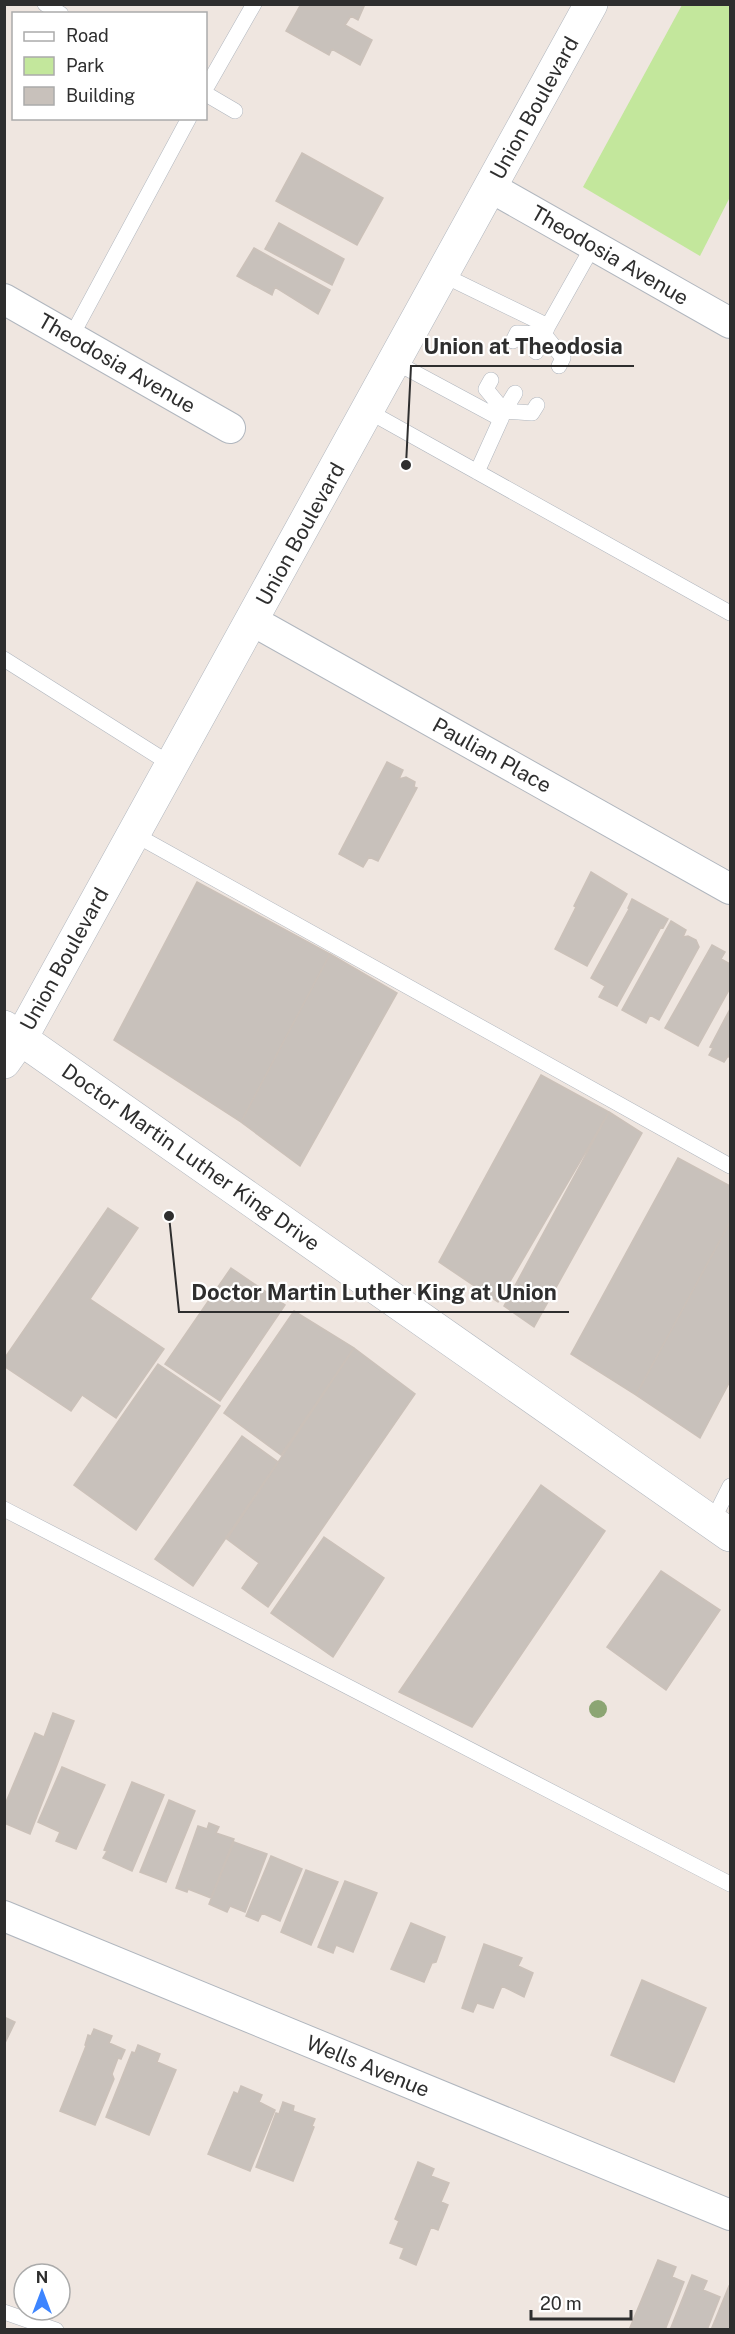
<svg xmlns="http://www.w3.org/2000/svg" width="735" height="2334" font-family="'Public Sans',sans-serif">
	<style>
		.green { fill: #c3e79c }
		.building { fill: #c8c1bb; stroke: #cbc1b9; stroke-width: 1.5 }
		.lines { fill: none; stroke-linecap: round; stroke-linejoin: round }
		.lane-casing { stroke: #b0b6be; stroke-width: 16 }
		.street-casing { stroke: #b0b6be; stroke-width: 32 }
		.secondary-casing { stroke: #b0b6be; stroke-width: 34 }
		.lane { stroke: #fff; stroke-width: 15 }
		.street { stroke: #fff; stroke-width: 30 }
		.secondary { stroke: #fff; stroke-width: 33 }
		.tree { fill: #8ca573 }
		.labels { text-anchor: middle; dominant-baseline: central; stroke-width: 4.5; stroke-linejoin: round; paint-order: stroke }
		.street-label { font-size: 21px; fill: #2e2e2e; stroke: #fff }
		.leader { fill: none; stroke: #2e2e2e; stroke-width: 2 }
		.callout-dot { fill: #2e2e2e; stroke: #fff; stroke-width: 2 }
		.callout-label { font-size: 22px; text-anchor: middle; font-weight: bold; fill: #2e2e2e; stroke: #fff; stroke-width: 4.5; stroke-linejoin: round; paint-order: stroke }
	</style>
	<rect width="100%" height="100%" fill="#efe6e0"/>
	<path class="green" d="M682 5H730V197L700 256 583 187Z"/>
	<path class="building" d="M301 4H365L358 20 351 16 345 25 372 40 360 65 332 49 329 55 286 31Z
		M302 153 383 198 357 245 276 201Z
		M279 223 344 259 332 285 265 249Z
		M254 248 330 290 318 314 275 287 272 295 237 276Z
		M387 762 403 770 399 779 406 777 415 782 414 787 417 788 378 861 369 857 363 867 339 854Z
		M591 872 627 894 587 966 555 949 576 907 574 906Z
		M197 882 330 954 241 1122 114 1040Z
		M632 899 668 919 663 928 661 927 617 1006 599 997 605 986 591 978 629 909 628 908Z
		M671 921 686 930 683 937 688 936 696 940 699 947 659 1020 650 1015 646 1023 622 1010Z
		M712 945 725 952 721 959 730 964V988L698 1046 665 1028Z
		M330 954 397 993 300 1166 241 1122Z
		M730 1009V1058L728 1056 724 1062 709 1055 713 1048 710 1047Z
		M541 1075 609 1112 498 1302 439 1262Z
		M609 1112 642 1133 534 1327 504 1306Z
		M678 1158 730 1186V1222L636 1395 571 1354Z
		M108 1208 138 1228 90 1299 164 1349 116 1418 82 1395 71 1411 4 1366V1359Z
		M730 1222V1381L700 1438 636 1395Z
		M231 1268 285 1305 220 1401 165 1364Z
		M294 1311 354 1348 281 1455 224 1413Z
		M354 1348 415 1394 268 1607 242 1588 259 1563 227 1539Z
		M158 1364 220 1406 136 1530 74 1485Z
		M242 1436 278 1462 193 1586 155 1559Z
		M541 1485 605 1531 472 1727 399 1692Z
		M324 1537 384 1578 333 1657 271 1613Z
		M661 1571 720 1610 666 1690 607 1647Z
		M53 1713 74 1721 30 1834 4 1823V1807L35 1733 44 1737Z
		M62 1767 105 1785 76 1849 56 1841 60 1832 38 1822Z
		M132 1782 164 1795 132 1871 103 1858 107 1851 104 1850Z
		M169 1800 195 1811 166 1882 140 1872Z
		M209 1823 219 1827 216 1833 234 1839 211 1898 188 1889 187 1892 176 1888 198 1826 207 1829Z
		M234 1842 267 1854 245 1912 230 1906 227 1912 209 1904Z
		M271 1856 302 1869 280 1921 262 1913 258 1921 246 1916Z
		M306 1870 338 1882 311 1945 281 1932Z
		M345 1881 377 1893 353 1952 336 1945 333 1953 318 1947Z
		M411 1923 445 1937 436 1962 432 1963 424 1982 391 1969Z
		M484 1944 522 1958 518 1966 533 1973 524 1997 502 1986 493 2008 477 2003 473 2012 462 2008Z
		M642 1980 706 2008 674 2082 611 2055Z
		M4 2017 15 2022 4 2045Z
		M94 2029 112 2036 109 2043 125 2050 121 2059 118 2058 112 2074 114 2079 95 2125 60 2111 86 2046 85 2045 88 2035 91 2036Z
		M138 2045 160 2054 157 2062 176 2070 149 2135 106 2117 132 2052 135 2053Z
		M241 2086 262 2095 259 2102 275 2110 250 2171 208 2154 234 2092 238 2094Z
		M283 2102 294 2106 293 2111 315 2119 312 2126 314 2127 293 2181 256 2167 276 2113 279 2114Z
		M418 2162 434 2169 431 2176 449 2183 441 2202 448 2205 438 2230 431 2227 416 2265 400 2258 404 2248 390 2243 399 2221 395 2219Z
		M658 2260 676 2267 672 2277 684 2282 665 2330H629Z
		M692 2275 707 2281 703 2290 720 2297 707 2330H670Z
		M729 2286 730 2287V2330H711Z"/>
	<g class="lines">
		<defs>
			<path id="lane" d="M45 4 61 14
				M206 88 254 4
				M206 94 235 111
				M443 275 548 326 536 352
				M548 326 593 246
				M71 337 189 118
				M513 341 517 333 544 334 563 358 559 366
				M395 362 501 419 504 411 486 389 491 380
				M515 393 504 411 532 413 537 405
				M368 411 730 613
				M477 472 501 419
				M4 659 172 765
				M134 834 730 1166
				M4 1509 730 1884
				M712 1522 730 1486
				M4 2312 56 2330"/>
			<path id="street" d="M490 187 730 323
				M4 299 230 428
				M253 621 730 889
				M4 1916 730 2215"/>
			<path id="secondary" d="M4 1027 730 1535
				M4 1062 21 1038 591 4"/>
		</defs>
		<use href="#lane" class="lane-casing"/>
		<use href="#street" class="street-casing"/>
		<use href="#secondary" class="secondary-casing"/>
		<use href="#lane" class="lane"/>
		<use href="#street" class="street"/>
		<use href="#secondary" class="secondary"/>
	</g>
	<circle class="tree" cx="598" cy="1709" r="9"/>
	<g class="labels">
		<g class="street-label">
			<text transform="translate(534 108) rotate(-61)">Union Boulevard</text>
			<text transform="translate(610 255) rotate(30)">Theodosia Avenue</text>
			<text transform="translate(117 363) rotate(30)">Theodosia Avenue</text>
			<text transform="translate(300 534) rotate(-61)">Union Boulevard</text>
			<text transform="translate(492 755) rotate(29)">Paulian Place</text>
			<text transform="translate(64 959) rotate(-61)">Union Boulevard</text>
			<text transform="translate(191 1157) rotate(35)">Doctor Martin Luther King Drive</text>
			<text transform="translate(368 2066) rotate(22)">Wells Avenue</text>
		</g>
	</g>
	<path class="leader" d="M406 465L411 366H634M169 1216L179 1312H569"/>
	<g class="callout-dot">
		<circle cx="406" cy="465" r="6"/>
		<circle cx="169" cy="1216" r="6"/>
	</g>
	<g class="callout-label">
		<text x="523" y="354">Union at Theodosia</text>
		<text x="374" y="1300">Doctor Martin Luther King at Union</text>
	</g>
	<rect width="735" height="2334" fill="none" stroke="#2e2e2e" stroke-width="12"/>
	<rect x="12" y="12" width="195" height="108" fill="#ffffff" stroke="#ababab" stroke-width="1.5"/>
	<rect x="24" y="32" width="30" height="9" fill="#ffffff" stroke="#ababab" stroke-width="1.5"/>
	<text x="66" y="42" font-size="18" fill="#2e2e2e">Road</text>
	<rect x="24" y="57" width="30" height="18" fill="#c3e79c" stroke="#ababab" stroke-width="1.5"/>
	<text x="66" y="72" font-size="18" fill="#2e2e2e">Park</text>
	<rect x="24" y="87" width="30" height="18" fill="#c8c1bb" stroke="#ababab" stroke-width="1.5"/>
	<text x="66" y="102" font-size="18" fill="#2e2e2e">Building</text>
	<g transform="translate(42 2292)"><circle r="28" fill="#ffffff" stroke="#ababab" stroke-width="1.5"/>
	<path d="M0-4.5L10 22L0 15L-10 22Z" fill="#3d85ff"/>
	<text y="-9" font-size="16" font-weight="bold" text-anchor="middle" fill="#2e2e2e">N</text>
	</g>
	<path d="M531 2310v9h100v-9" fill="none" stroke="#2e2e2e" stroke-width="3"/>
	<text x="540" y="2310" font-size="18" fill="#2e2e2e" stroke="#ffffff" stroke-width="4.5" paint-order="stroke">20 m</text>
</svg>
